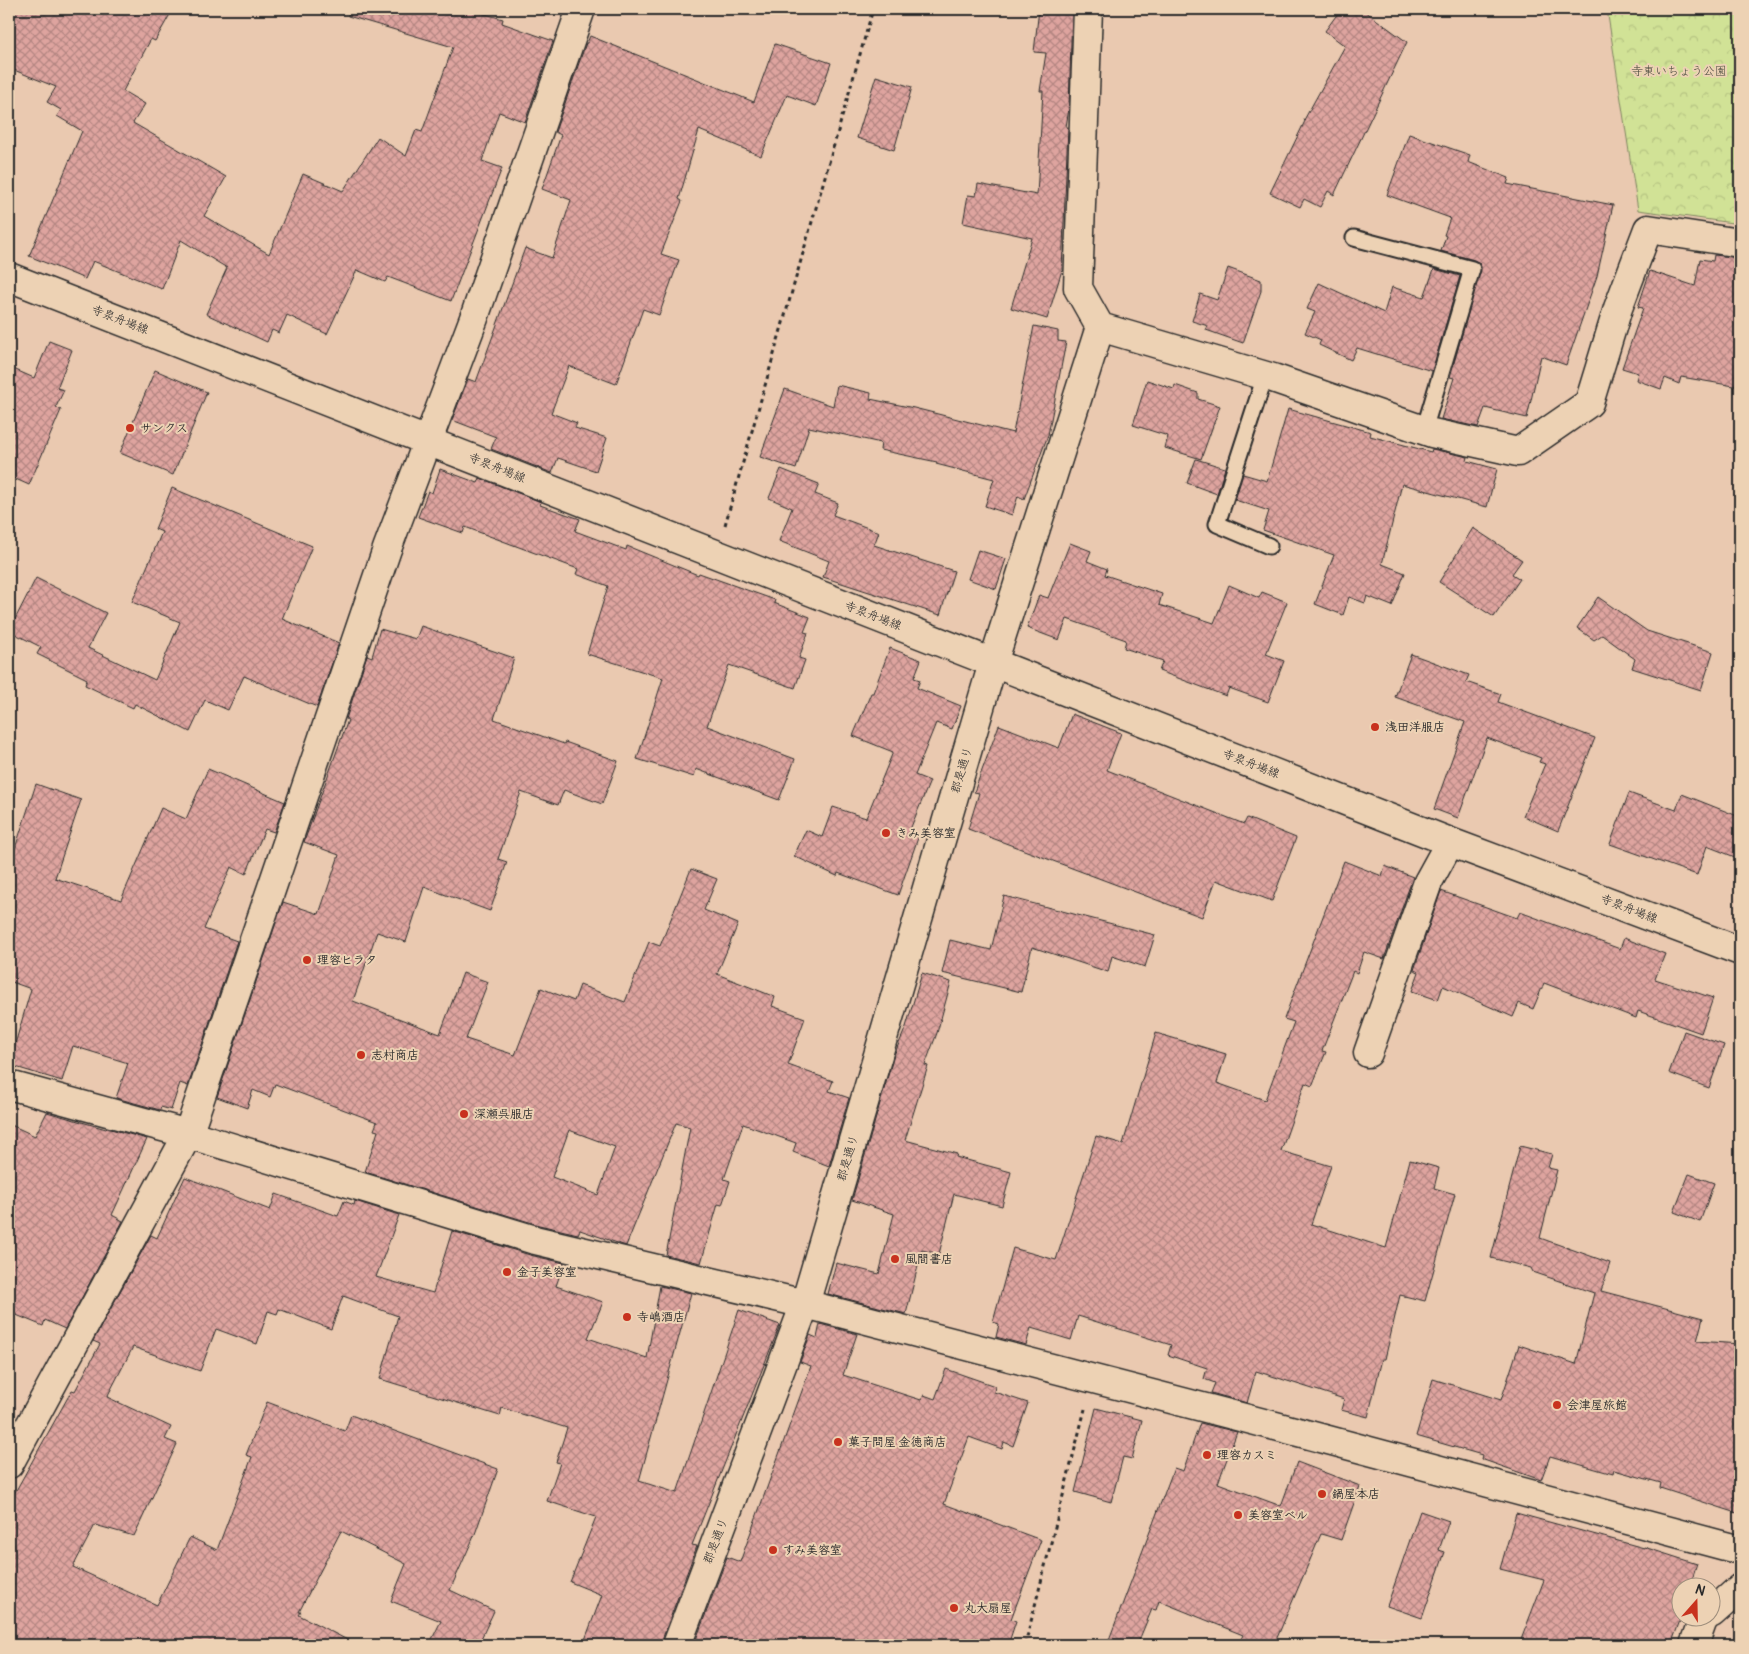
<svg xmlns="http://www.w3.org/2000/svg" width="1749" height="1654" font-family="Pangolin,'Klee One',sans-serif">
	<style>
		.park { fill: url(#park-crowns); stroke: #7e8660 }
		.building { fill: url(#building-cross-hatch); stroke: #2b2b2b; fill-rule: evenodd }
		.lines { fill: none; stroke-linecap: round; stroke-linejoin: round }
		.service-casing { stroke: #2b2b2b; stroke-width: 19 }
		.minor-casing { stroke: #2b2b2b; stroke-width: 31 }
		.tertiary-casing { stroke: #2b2b2b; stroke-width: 31 }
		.secondary-casing { stroke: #2b2b2b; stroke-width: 31 }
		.primary-casing { stroke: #2b2b2b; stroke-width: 31 }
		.path { stroke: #2b2b2b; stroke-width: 3; stroke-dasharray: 4 4; stroke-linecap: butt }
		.service { stroke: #edd2b4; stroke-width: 15 }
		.minor { stroke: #edd2b4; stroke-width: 28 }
		.tertiary { stroke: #edd2b4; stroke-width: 28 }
		.secondary { stroke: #edd2b4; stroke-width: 28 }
		.primary { stroke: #edd2b4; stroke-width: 28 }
		.poi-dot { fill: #c8321e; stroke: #edd2b4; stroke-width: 2 }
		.labels { text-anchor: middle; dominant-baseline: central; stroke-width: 4; stroke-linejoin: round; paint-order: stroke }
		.park-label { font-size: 12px; fill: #44463b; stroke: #edd2b4 }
		.street-label { font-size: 12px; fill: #2b2b2b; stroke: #edd2b4 }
		.poi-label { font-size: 12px; font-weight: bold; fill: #2b2b2b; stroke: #edd2b4; text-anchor: start }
	</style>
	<defs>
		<pattern id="park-crowns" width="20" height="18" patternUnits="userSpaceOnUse" patternTransform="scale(1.25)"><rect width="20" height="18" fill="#d1e296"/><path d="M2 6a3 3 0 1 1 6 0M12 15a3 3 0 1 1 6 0" fill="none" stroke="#b4c281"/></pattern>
		<pattern id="building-cross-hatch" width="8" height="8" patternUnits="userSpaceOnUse" patternTransform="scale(1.25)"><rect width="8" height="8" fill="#dea49f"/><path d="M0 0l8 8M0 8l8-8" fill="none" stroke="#b48682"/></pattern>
	</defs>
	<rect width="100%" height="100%" fill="#eac9b0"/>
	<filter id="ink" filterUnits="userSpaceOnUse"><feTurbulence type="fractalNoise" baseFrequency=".02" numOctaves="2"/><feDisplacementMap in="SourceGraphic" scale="10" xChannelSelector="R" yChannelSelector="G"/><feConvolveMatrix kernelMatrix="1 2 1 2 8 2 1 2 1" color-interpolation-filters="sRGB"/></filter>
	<g filter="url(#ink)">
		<path class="park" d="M1607 9H1740V224L1638 210Z"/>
		<path class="building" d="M9 9H173L155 41 151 39 123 91 145 104 133 123 226 177 204 216 269 254 303 174 343 191 378 137 406 156 416 130 422 132 453 47 348 16 349 9H467L503 19 502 23 553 41 525 122 499 112 482 161 502 168 451 301 388 277 385 282 357 270 327 334 287 315 279 333 272 330 267 342 206 314 227 268 181 240 162 289 93 261 85 279 29 256 82 131 57 116 61 110 47 102 56 87 9 68Z
			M1039 9H1072L1069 108 1066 127H1068L1062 270 1047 319 1011 308 1032 238 963 223 968 195 976 196 978 184 1037 195 1043 91H1040L1046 53 1034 52Z
			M1341 9H1362L1407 42 1334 195 1328 191 1320 207 1304 199 1300 207 1270 193 1305 121 1304 120 1345 46 1325 31Z
			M590 36 754 102 775 44 831 63 816 106 787 95 761 156 699 130 679 199 682 201 661 254 679 260 659 315 643 309 616 384 569 366 551 413 577 423 575 428 607 438 596 471 558 458 552 473 491 449 496 437 452 420 468 379 476 382 525 248 552 258 571 200 542 189 561 135 555 132 586 43H587Z
			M876 76 912 87 894 150 857 138Z
			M1409 134 1470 155 1468 162 1509 178 1507 184 1613 205 1597 276 1566 365 1541 356 1527 418 1485 408 1478 427 1441 419 1454 378 1450 377 1481 267 1479 263 1474 260 1441 251 1446 236 1444 235 1450 218 1387 195Z
			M1714 255 1740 258V387L1681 377 1679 384 1665 378 1661 389 1636 380 1638 373 1622 368 1643 308 1638 307 1650 271 1695 286 1700 259 1713 261Z
			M1228 268 1261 280V291L1243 343 1206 330 1208 326 1192 321 1200 294 1217 300Z
			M1434 269 1460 276 1432 371 1357 348 1351 360 1319 345 1321 340 1305 333 1315 312 1307 309 1319 283 1384 313 1392 287 1424 297Z
			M1034 326 1058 331V341L1066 342 1048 435 1024 499 1018 496 1012 515 985 506 994 479 936 464 937 462 880 450 881 443 809 427 796 469 760 457 785 389 833 406 837 385 871 393 870 399 914 408 1013 433Z
			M49 341 72 350 57 388 64 390 56 407 61 410 29 485 9 476V367L34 378Z
			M155 370 207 392 173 475 120 453Z
			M1147 380 1174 389 1175 385 1198 393V399L1220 406 1201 459 1165 448 1168 436 1133 425Z
			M1288 409 1371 432 1370 436 1431 452 1432 449 1468 457 1467 461 1497 469 1487 507 1402 484 1382 564 1405 573 1392 606 1367 596 1365 603 1349 597 1343 615 1315 604 1334 555 1263 530 1269 511 1235 500 1243 474 1267 481Z
			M1196 459 1225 468 1217 494 1187 483Z
			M440 469 478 483 480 478 541 502 540 505 580 519 575 531 626 550 627 546 698 575 699 573 775 600 774 603 810 617 804 632 808 633 799 658 805 660 795 688 729 665 707 726 795 759 779 800 696 769 694 777 637 759 663 678 587 654 608 586 576 574 578 569 465 527 463 533 418 517 428 491 432 493Z
			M781 469 819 484 815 494 838 503 833 515 879 532 874 545 954 571 940 615 823 577 829 561 779 541 792 508 769 498Z
			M172 488 312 546 282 619 339 643 317 707 244 676 228 710 205 700 190 732 135 704 133 708 85 685 87 679 37 654 41 647 9 631 36 578 106 613 88 648 155 680 180 622 132 602 162 532 155 529Z
			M1473 528 1522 560 1512 574 1520 579 1494 617 1439 582Z
			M1070 543 1091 551 1087 561 1107 569 1105 575 1162 594 1159 605 1214 623 1229 585 1259 598 1262 592 1287 602 1266 654 1284 661 1268 702 1229 688 1226 696 1159 671 1163 661 1124 648 1126 640 1067 619 1059 640 1027 628 1039 595 1048 598Z
			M978 550 1006 559 996 589 968 579Z
			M1598 597 1647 631 1713 652 1701 690 1632 668 1635 659 1602 635 1594 640 1577 628Z
			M421 626 514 658 494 719 564 744 565 742 618 761 602 804 564 790 558 805 521 792 498 859 507 862 490 911 424 887 406 942 377 932 353 1001 440 1034 463 973 488 982 466 1039 515 1055 541 988 574 1001 580 985 625 1002 649 942 660 946 691 869 717 879 704 910 738 924 717 974 775 997 772 1006 805 1018 788 1065 833 1081 829 1091 849 1098 829 1166 793 1152 796 1143 743 1124 724 1179 730 1181 722 1205 718 1204 701 1263 666 1255 690 1127 676 1123 626 1246 580 1230 578 1234 539 1225 365 1172 378 1131 374 1130 377 1122 275 1084 270 1097 253 1090 247 1108 217 1097 283 902 319 914 339 855 304 842 348 720 346 719 367 655 372 657 380 629 416 639ZM569 1130 615 1147 598 1195 552 1177Z
			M890 648 921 660 914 678 920 680 917 688 961 706 952 729 936 723 915 775 930 781 909 832 919 835 898 895 838 873 837 876 794 856 806 830 822 837 833 807 866 818 893 752 853 736 871 693H873Z
			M1411 654 1469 675 1466 682 1501 694 1498 702 1595 738 1558 831 1523 816 1545 764 1539 762 1541 758 1487 738 1458 818 1434 809 1465 722 1395 697Z
			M1072 714 1121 733 1107 770 1244 824 1247 818 1296 838 1272 901 1216 880 1202 917 968 829 979 793 974 792 999 725 1059 748Z
			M208 769 285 802 274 832 265 829 246 874 231 867 204 929 237 941 188 1086 180 1083 171 1110 161 1107 160 1110 116 1098 128 1063 73 1046 62 1081 9 1065 31 989 9 981V867L36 784 81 800 55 878 121 900 161 808 186 819Z
			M1629 793 1676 810 1682 794 1740 817V859L1707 846 1697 875 1610 844Z
			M1344 861 1382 876 1385 866 1413 877 1384 959 1364 952 1357 973 1353 971 1322 1051 1326 1052 1312 1086 1305 1083 1281 1151 1331 1166 1311 1224 1386 1248 1410 1160 1439 1168 1434 1188 1455 1194 1425 1301 1400 1295 1385 1359H1382L1368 1417 1341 1410 1344 1399 1256 1371 1247 1403 1211 1393 1215 1383 1204 1379 1207 1368 1168 1355 1171 1345 1078 1316 1071 1340 1031 1328 1026 1345 996 1337 999 1324 993 1322 1013 1248 1056 1260 1096 1136 1123 1144 1156 1033 1226 1054 1217 1083 1265 1100 1294 1022 1284 1019Z
			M1441 891 1517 918 1520 912 1620 949 1624 938 1665 954 1655 979 1713 998 1701 1033 1638 1011 1636 1018 1544 983 1533 1009 1519 1003 1513 1017 1443 986 1438 1000 1412 991 1419 972 1414 970Z
			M1004 896 1155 935 1145 967 1112 956 1108 972 1032 947 1021 992 942 973 950 940 991 950Z
			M922 973 951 982 937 1033 925 1065 928 1066 905 1140 957 1154 956 1157 1011 1172 1002 1206 954 1194 939 1254 922 1250 906 1314 828 1294 836 1263 879 1274 894 1214 852 1200 894 1055 906 1027Z
			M1684 1031 1724 1045 1709 1088 1669 1073Z
			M47 1112 106 1129 107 1128 147 1139 112 1215 123 1221 65 1329 45 1320 43 1326 9 1312V1124L35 1136Z
			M1520 1146 1552 1154 1548 1168 1557 1170 1540 1238 1610 1263 1601 1291 1703 1318 1697 1341 1740 1344V1514L1660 1488 1661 1483 1614 1470 1613 1474 1550 1456 1541 1480 1481 1459 1482 1455 1416 1436 1433 1379 1501 1400 1519 1345 1576 1364 1594 1293 1533 1272 1531 1268 1491 1258Z
			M1689 1174 1714 1183 1700 1222 1674 1212Z
			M185 1177 270 1210 276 1194 338 1216 344 1201 354 1205 355 1201 399 1215 376 1277 433 1293 452 1231 530 1255 564 1263 556 1286 603 1302 588 1338 647 1358 660 1286 691 1293 639 1481 677 1493 739 1310 780 1325 692 1545 697 1546 662 1640V1645H583L602 1595 570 1582 596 1517 547 1501 560 1463 556 1462 567 1428 502 1408 500 1416 380 1379 398 1316 343 1296 331 1329 279 1309 277 1314 268 1311 257 1344 216 1329 200 1371 133 1347 107 1397 171 1427 165 1439 177 1444 134 1536 95 1525 73 1567 157 1605 190 1537 217 1550 252 1457 246 1455 267 1402 345 1431 351 1415 498 1469 475 1534 450 1590 494 1611 478 1645H429L441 1621 391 1601 406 1564 341 1531 299 1612H301L299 1615 357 1645H9V1503L72 1390 75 1391 100 1344 93 1341 151 1235 157 1238Z
			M820 1324 857 1334 843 1375 921 1400 924 1395 935 1399 946 1369 995 1386 994 1392 1028 1403 1013 1446 1004 1442 1002 1449 969 1437 944 1504 1041 1540 1011 1619 1016 1621 1008 1645H694L727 1557 740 1562 811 1366 800 1362 810 1335 817 1338Z
			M1096 1408 1142 1420 1132 1459 1123 1457 1111 1502 1075 1492Z
			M1200 1423 1237 1432 1218 1483 1281 1506 1297 1462 1360 1486 1341 1540 1321 1534 1274 1645H1238L1243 1635 1159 1601 1156 1610 1152 1609 1137 1645H1107L1174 1468 1183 1471Z
			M1420 1511 1449 1521 1439 1550 1445 1552 1422 1618 1387 1606Z
			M1516 1513 1644 1548V1547L1697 1564 1690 1586H1682V1615L1671 1645H1519L1544 1580 1500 1569Z"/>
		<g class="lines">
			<defs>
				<path id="service" d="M1354 238 1472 269 1424 430
					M1265 376 1217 524 1269 546"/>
				<path id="minor" d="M1088 9 1078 288 1100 327 1273 378 1432 433 1518 452 1589 403 1618 308 1648 229 1740 243
					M993 663 1100 327
					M1368 1053 1428 882 1450 842
					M9 1085 188 1134 535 1240 805 1304 1287 1429 1740 1550
					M9 1464 188 1134 387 549 474 318 581 9"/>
				<path id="tertiary" d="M677 1645 805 1304 993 663"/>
				<path id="secondary" d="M9 277 1450 842 1740 951"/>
				<path id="primary" d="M1712 1613 1740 1588
					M1694 1645 1703 1620 1707 1616"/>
			</defs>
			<use href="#service" class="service-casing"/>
			<use href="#minor" class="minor-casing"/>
			<use href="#tertiary" class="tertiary-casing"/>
			<use href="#secondary" class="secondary-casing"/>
			<use href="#primary" class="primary-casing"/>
			<path class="path" d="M725 525 873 9
				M1025 1645 1085 1409"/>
			<use href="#service" class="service"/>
			<use href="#minor" class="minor"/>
			<use href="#tertiary" class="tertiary"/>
			<use href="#secondary" class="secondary"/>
			<use href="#primary" class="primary"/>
		</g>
	</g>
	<g class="poi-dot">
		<circle cx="130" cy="428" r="5"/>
		<circle cx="1375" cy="727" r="5"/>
		<circle cx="886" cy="833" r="5"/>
		<circle cx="307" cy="960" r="5"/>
		<circle cx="361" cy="1055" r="5"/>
		<circle cx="464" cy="1114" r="5"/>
		<circle cx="895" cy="1259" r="5"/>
		<circle cx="507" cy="1272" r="5"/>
		<circle cx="627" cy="1317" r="5"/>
		<circle cx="1557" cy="1405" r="5"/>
		<circle cx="838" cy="1442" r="5"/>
		<circle cx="1207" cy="1455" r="5"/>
		<circle cx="1322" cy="1494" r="5"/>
		<circle cx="1238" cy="1515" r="5"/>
		<circle cx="773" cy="1550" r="5"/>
		<circle cx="954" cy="1608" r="5"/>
	</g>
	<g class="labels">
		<g class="park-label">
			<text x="1679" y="71">寺東いちょう公園</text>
		</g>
		<g class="street-label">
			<text transform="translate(120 320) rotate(21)">寺泉舟場線</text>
			<text transform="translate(497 468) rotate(22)">寺泉舟場線</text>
			<text transform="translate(873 616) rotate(21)">寺泉舟場線</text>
			<text transform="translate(1251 764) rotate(21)">寺泉舟場線</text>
			<text transform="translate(962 770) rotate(-74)">郡是通り</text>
			<text transform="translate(1629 909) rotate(21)">寺泉舟場線</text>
			<text transform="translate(848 1158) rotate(-74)">郡是通り</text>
			<text transform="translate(716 1541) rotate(-69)">郡是通り</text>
		</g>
		<g class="poi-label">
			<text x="140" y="428">サンクス</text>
			<text x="1385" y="727">浅田洋服店</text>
			<text x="896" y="833">きみ美容室</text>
			<text x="317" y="960">理容ヒラタ</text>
			<text x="371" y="1055">志村商店</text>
			<text x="474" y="1114">深瀬呉服店</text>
			<text x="905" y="1259">風間書店</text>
			<text x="517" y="1272">金子美容室</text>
			<text x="637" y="1317">寺嶋酒店</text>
			<text x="1567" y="1405">会津屋旅館</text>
			<text x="848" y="1442">菓子問屋 金徳商店</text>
			<text x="1217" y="1455">理容カスミ</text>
			<text x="1332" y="1494">鍋屋本店</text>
			<text x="1248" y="1515">美容室ベル</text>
			<text x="783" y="1550">すみ美容室</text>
			<text x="964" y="1608">丸大扇屋</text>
		</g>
	</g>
	<rect width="1749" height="1654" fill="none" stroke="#edd2b4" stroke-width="30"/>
	<rect x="15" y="15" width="1719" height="1624" fill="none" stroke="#2b2b2b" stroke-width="2" filter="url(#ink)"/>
	<g transform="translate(1696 1602) rotate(20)"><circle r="24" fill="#edd2b4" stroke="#9f8f7d"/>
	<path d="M0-4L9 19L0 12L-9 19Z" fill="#c8321e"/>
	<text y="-8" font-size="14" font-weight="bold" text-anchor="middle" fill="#2b2b2b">N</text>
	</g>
</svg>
